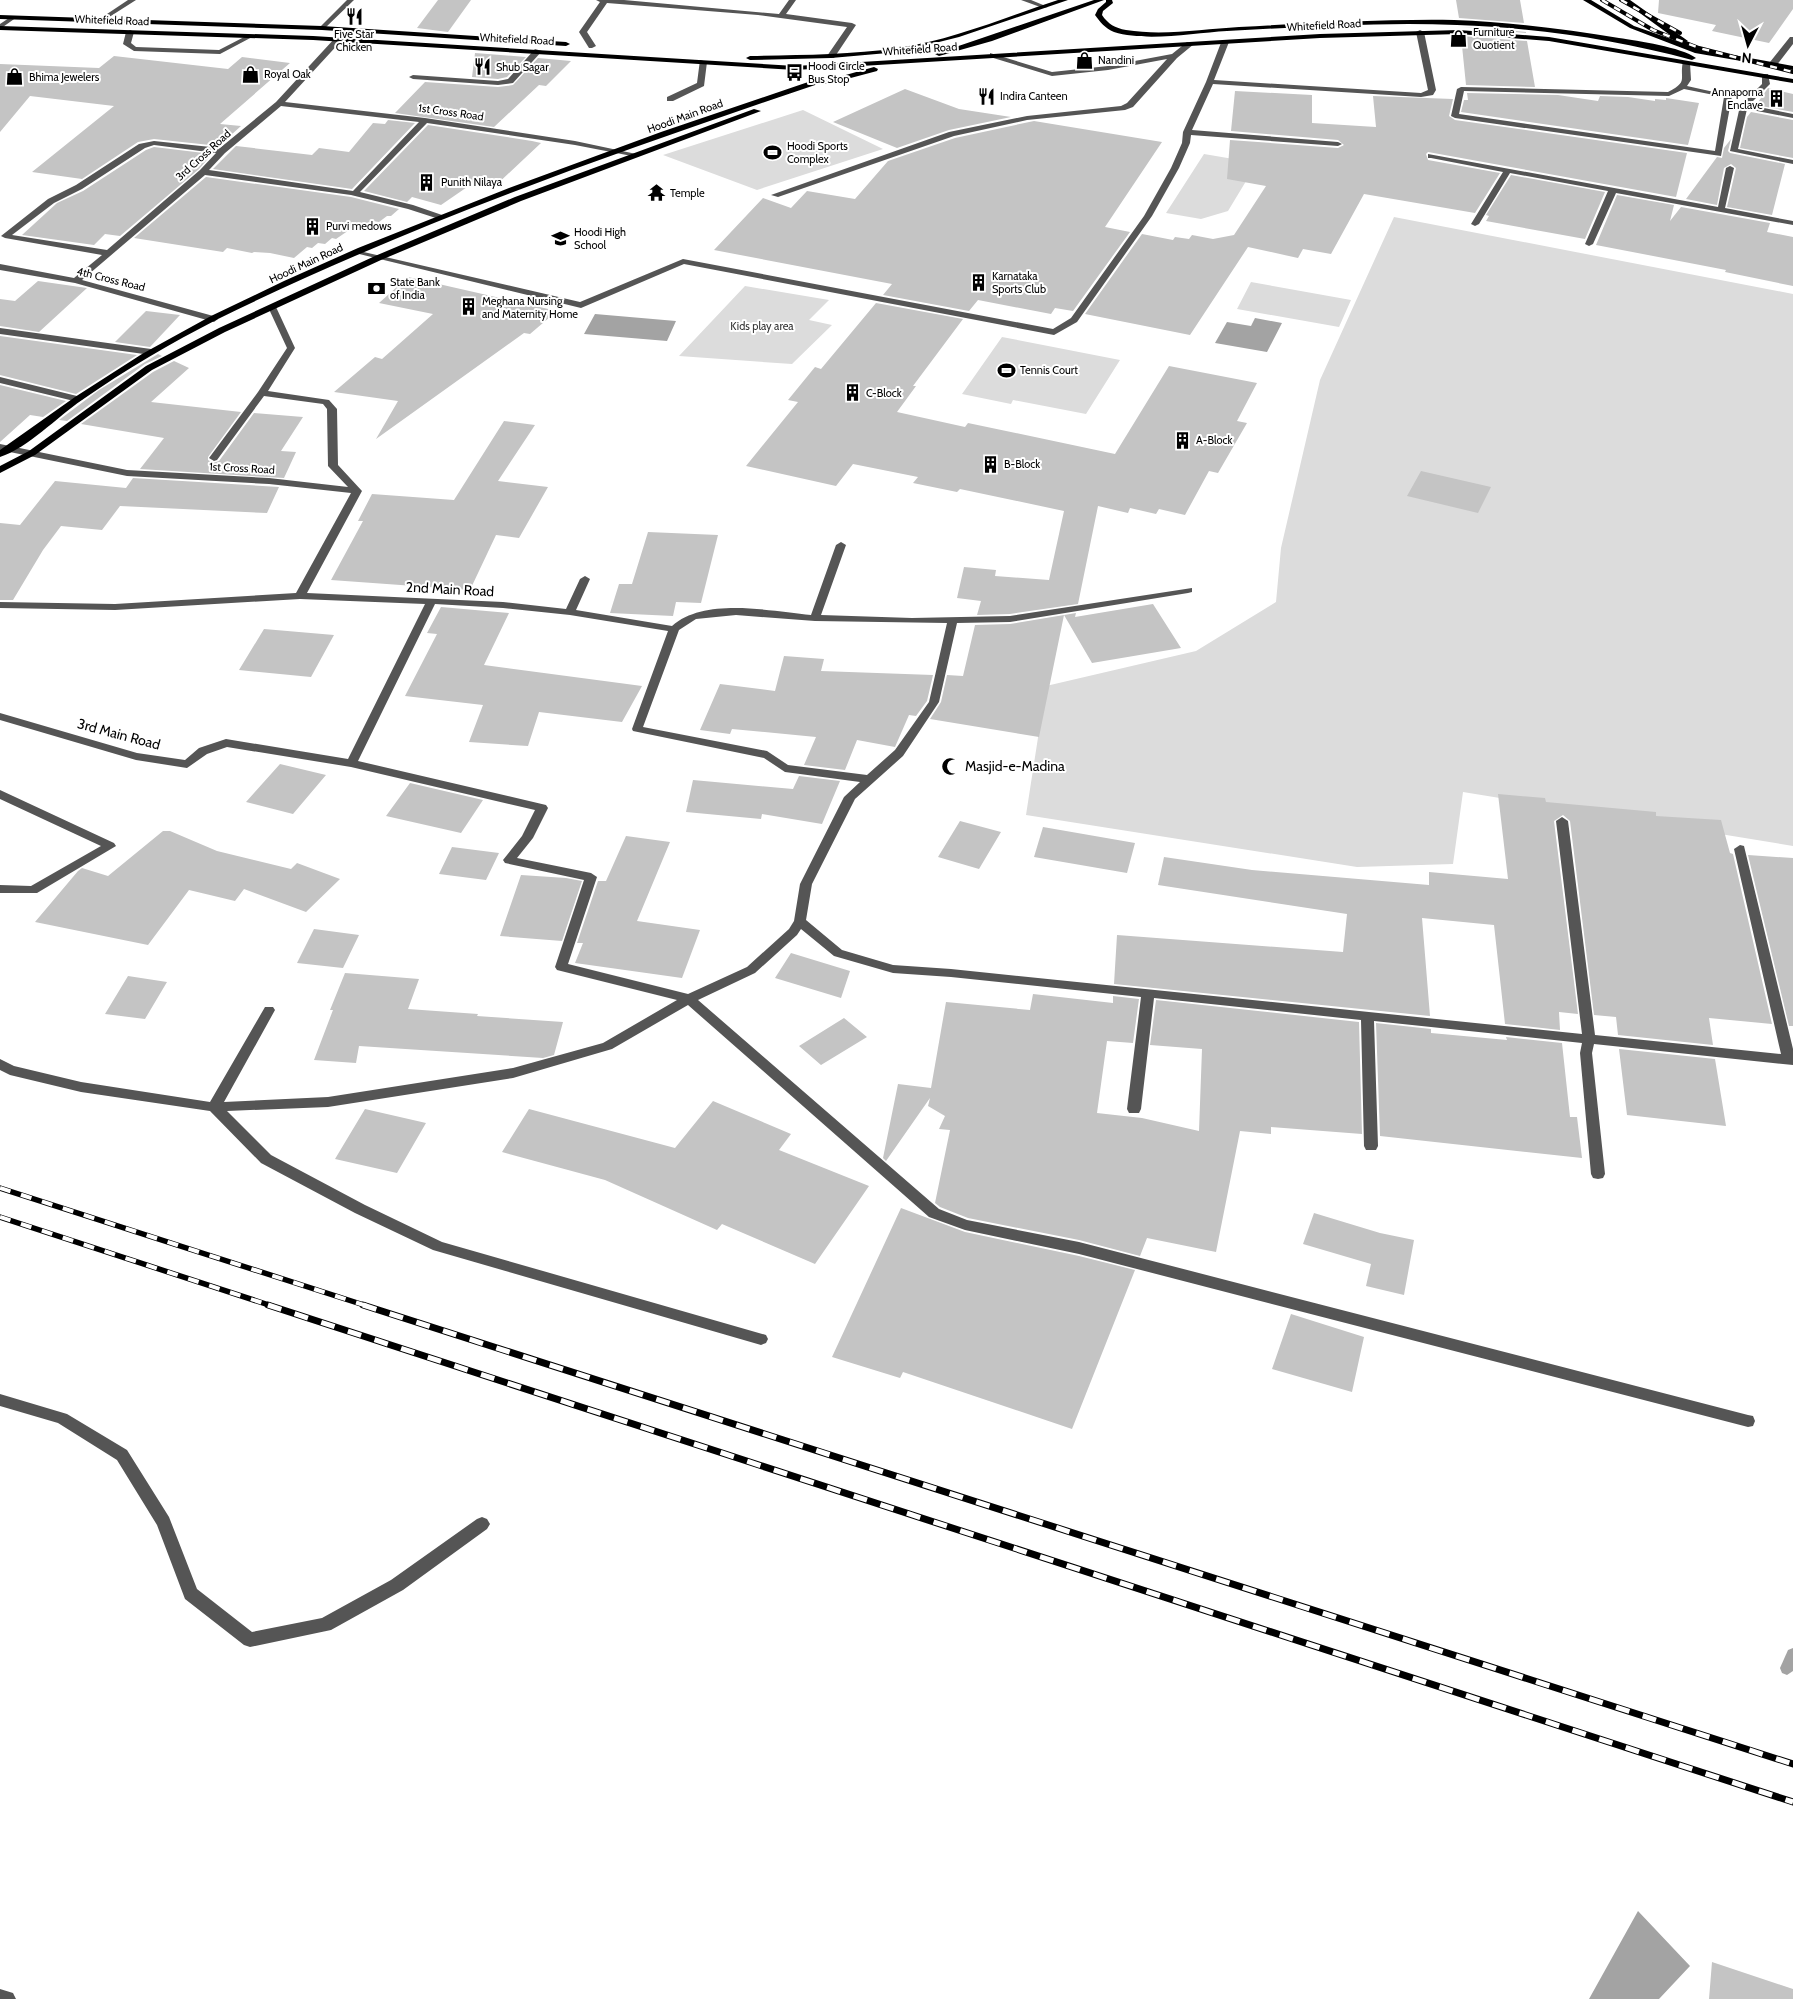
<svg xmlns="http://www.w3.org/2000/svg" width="1793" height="1999" font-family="Cabin,sans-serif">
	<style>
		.green { fill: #dcdcdc }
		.water { fill: #a3a3a3 }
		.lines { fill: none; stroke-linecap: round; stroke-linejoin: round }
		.stream { fill: #a3a3a3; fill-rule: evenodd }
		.building { fill: #c4c4c4 }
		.minor { fill: #555; fill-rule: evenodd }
		.major { fill: #000; fill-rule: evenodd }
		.rail-far2-casing { stroke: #000; stroke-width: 4 }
		.rail-far1-casing { stroke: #000; stroke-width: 5.5 }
		.rail-casing { stroke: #000; stroke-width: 7 }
		.rail-far2 { stroke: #fff; stroke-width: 2.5; stroke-dasharray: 7; stroke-linecap: butt }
		.rail-far1 { stroke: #fff; stroke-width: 4; stroke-dasharray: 11; stroke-linecap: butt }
		.rail { stroke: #fff; stroke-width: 5; stroke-dasharray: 14; stroke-linecap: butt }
		.labels { text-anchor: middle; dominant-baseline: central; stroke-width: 4; stroke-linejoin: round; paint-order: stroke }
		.far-street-label { font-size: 11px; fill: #000; stroke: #fff }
		.far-poi-label { font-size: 11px; fill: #000; stroke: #fff; text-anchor: start }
		.far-park-label { font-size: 11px; fill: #333; stroke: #fff }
		.street-label { font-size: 14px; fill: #000; stroke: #fff }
		.poi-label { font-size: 14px; fill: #000; stroke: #fff; text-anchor: start }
	</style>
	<rect width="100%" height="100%" fill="#fff"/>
	<path class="green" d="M803 110 883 149 757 190 663 155Z
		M1204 154 1257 163 1228 211 1201 219 1166 213Z
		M1394 217 1793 294V846L1463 792 1453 864 1357 867 1026 815 1046 686 1196 651 1276 602 1281 548 1320 380Z
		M1251 282 1351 300 1339 327 1237 309Z
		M745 286 829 300 809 320 832 325 792 364 679 356Z
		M1002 337 1120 360 1086 414 1013 400 1011 404 962 394Z"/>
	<path class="water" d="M595 314 676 321 667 341 584 334Z
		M1255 318 1282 323 1267 352 1215 343 1227 322 1251 326Z
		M1638 1911 1690 1966 1659 1999H1589Z"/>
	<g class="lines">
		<path class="stream" d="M1793 1648V1671L1787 1675 1782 1673 1780 1668 1788 1650Z"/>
	</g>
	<path class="building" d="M438 0H471L448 32 417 28Z
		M1456 0H1520L1524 23 1459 18Z
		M1659 0H1793V9L1769 43 1712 31 1716 25 1658 13Z
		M1460 27 1516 31 1526 32V33Z
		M1461 36 1527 41 1535 87 1466 85Z
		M475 53 526 57 507 77 498 79 472 77Z
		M114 56 228 69 242 57 290 63 220 124 241 126 219 146 154 139 138 142 82 179 32 172 114 106 30 96 0 132V64L99 68Z
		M538 58 571 61 546 86 539 85 494 127 395 113 425 82 498 87 513 85Z
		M1768 88 1793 94V112L1756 105Z
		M905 89 959 109 1011 117 949 130 897 148 833 122Z
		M1235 91 1312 95V123L1376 127 1373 96 1453 99 1449 116 1455 120 1687 153 1676 197 1428 152 1426 154 1428 160 1500 173 1475 213 1364 194 1331 254 1303 249 1298 258 1248 247 1190 335 1085 314 1142 234 1173 240 1175 237 1189 239 1192 235 1213 239 1234 235 1266 186 1227 179 1230 140 1338 148 1344 145 1338 140 1231 131Z
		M1467 93 1558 95 1598 101 1600 96 1628 97 1655 101V99L1666 100V98L1699 103 1688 145 1461 112 1464 100H1468Z
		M1751 112 1793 120V158L1740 148 1747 117Z
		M388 120 415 123 352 189 213 169 236 146 312 155 319 148 349 152 373 123 385 124Z
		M1034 121 1162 142 1105 227 1130 232 1073 311 1055 308 1051 314 978 300 969 311 883 295 892 284 714 250 763 198 791 208 807 191 855 199 888 161 955 138Z
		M428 125 532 141 541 143 494 187 473 183 441 205 412 197 407 202 364 191Z
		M1731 139 1728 151 1730 153 1785 164 1772 215 1727 207 1736 168 1731 164 1724 168 1717 205 1686 199 1717 157 1722 158 1724 148Z
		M154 147 212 154 199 169 120 236 105 234 94 245 22 235 57 203 83 191 146 150Z
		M1511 175 1605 192 1585 239 1486 221 1489 216 1486 215Z
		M206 177 351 197 399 209 391 216H387L379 222 373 221 366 227 355 226 336 239 332 238 325 244 318 243 312 248 307 247 294 258 270 253 254 252 252 253 227 248 223 252 134 238Z
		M1617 195 1674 205 1670 221 1681 207 1770 223 1767 232 1793 237V286L1725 272 1726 270 1596 245Z
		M408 277 557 311 530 334 524 333 376 439 398 401 334 392 375 357 382 359 433 314 379 303Z
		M38 281 87 288 39 332 0 326V299L15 301Z
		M876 303 963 319 913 386H916L897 412 965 427 968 423 1115 454 1169 366 1257 383 1237 421 1247 423 1218 473 1209 471 1185 515 1159 509 1156 514 1130 508 1128 513 1098 506 1078 604 1010 614 977 615 981 601 957 598 964 567 996 570 995 576 1049 580 1064 511 960 489 957 492 913 483 918 477 853 464 836 486 746 466 798 402 788 400 815 367 821 369Z
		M146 311 180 315 150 347 115 342Z
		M0 336 137 355 76 394 0 375Z
		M158 354 162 356 145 364 67 421 59 420 99 390Z
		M174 361 189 368 151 402 241 412 208 457V460L213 463 219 461 254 413 303 417 281 451 296 452 284 478 140 469 164 438 81 424 153 372Z
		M0 385 66 401 43 417 30 415 0 442Z
		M504 421 535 425 498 481 548 487 519 538 496 535 470 590 331 580 363 521H358L372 494 454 500Z
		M1421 471 1491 487 1478 513 1407 496Z
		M133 478 279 487 267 513 120 506 102 530 61 526 43 550 13 600H0V523L20 525 55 481 126 488Z
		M648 532 718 535 701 603 676 602 673 616 610 613 619 584H632Z
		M1153 604 1181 648 1092 663 1064 615 1076 613 1075 617Z
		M441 607 509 613 484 665 642 686 622 722 539 712 528 746 469 742 483 705 405 696 437 634 427 633Z
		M1064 615 1039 737 930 719 941 702 947 675 963 676 975 625 1010 624Z
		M264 629 334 635 311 677 239 670Z
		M784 656 824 659 821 671 933 675 927 701 916 716 909 715 895 747 857 740 845 770 804 765 816 737 732 729 730 734 700 730 720 684 775 691Z
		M280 764 326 775 293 814 246 802Z
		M799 776 840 781 822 824 762 814 761 819 686 812 693 780 793 789Z
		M410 783 483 800 461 833 386 816Z
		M1498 794 1545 798 1546 802 1656 812V816L1721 820 1730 853 1733 854 1772 1024 1709 1018 1713 1045 1618 1035 1616 1017 1594 1015 1570 821 1563 815 1554 821 1578 1014 1559 1012 1560 1030 1505 1024 1494 925 1422 918 1430 1016 1114 984 1117 935 1343 952 1347 914 1158 885 1164 857 1252 870 1429 885V872L1508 879Z
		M960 821 1001 832 979 869 938 857Z
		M1043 827 1135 843 1127 873 1034 857Z
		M163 831H170L217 851 291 869 297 863 340 879 306 912 244 889 235 901 189 890 148 945 35 922 78 871 82 868 108 876Z
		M626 836 670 842 637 921 700 930 682 978 575 963 583 943H577L598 881H606Z
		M452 847 499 853 486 880 439 874Z
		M1748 855 1793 858V1026H1789Z
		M521 875 566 878 582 881 562 941 500 936Z
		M314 929 359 935 343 968 297 963Z
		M791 953 850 971 841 998 775 978Z
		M345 973 419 979 408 1009 478 1014 477 1016 563 1022 554 1055 543 1058 359 1046 356 1063 314 1060 333 1010H330Z
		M128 976 167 982 145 1019 105 1014Z
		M1033 994 1113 1003V996L1139 999 1133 1043 1107 1041 1097 1113 1142 1118 1199 1131 1202 1049 1150 1045 1156 1000 1359 1022 1362 1134 1271 1127V1134L1240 1131 1216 1252 1147 1238 1140 1256 1079 1240 968 1218 940 1207 935 1203 950 1130 939 1129 945 1116 928 1106 930 1098 886 1161 883 1158 898 1084 931 1088 946 1002 1030 1010Z
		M844 1018 867 1037 821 1065 799 1046Z
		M1376 1023 1431 1029V1033L1507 1040 1506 1037 1562 1043 1570 1117H1577L1582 1158 1380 1136Z
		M1619 1049 1715 1059 1726 1126 1627 1115Z
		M713 1101 791 1134 779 1150 869 1186 815 1264 722 1224 717 1230 605 1180 502 1152 529 1109 675 1148Z
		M365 1109 426 1123 397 1173 335 1159Z
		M901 1208 965 1232 1079 1256 1135 1270 1072 1429 903 1372 900 1378 832 1357Z
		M1314 1213 1380 1233 1414 1240 1404 1295 1366 1286 1371 1264 1303 1244Z
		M1291 1314 1364 1337 1352 1392 1272 1369Z
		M1712 1962 1793 1989V1999H1709Z"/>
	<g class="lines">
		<path class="minor" d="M128 0H136L103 21 98 20Z
			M347 0H354L324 29H320V27Z
			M596 0H624L779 14 789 0H796L786 14 852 23 856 25 834 58H831L827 56 847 27 758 15 607 3 587 32 596 46 592 48H589L579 32 600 2Z
			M1021 0H1031L1048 7 1043 8Z
			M12 16 17 17 0 29V24Z
			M130 30 134 32 131 43 136 47 219 50 248 35 254 36 220 54 134 51 123 44 126 32Z
			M1420 30 1424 32 1436 90 1433 95 1421 97 1213 84 1192 130 1338 142 1342 144 1338 146 1191 135 1190 143 1179 168 1152 216 1077 322 1054 335 684 264 581 308 351 252 355 250 580 302 683 259 1053 329 1071 318 1144 216 1171 168 1182 143 1183 132 1206 82 1222 40 1229 42 1214 80 1421 93 1428 90 1416 32Z
			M1790 37H1793V44L1776 66H1770V62Z
			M335 38 342 40 285 102 425 118 575 141 641 155 637 157 575 145 427 123 360 192 413 205 442 215V219H439L408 209 351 195 205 175 82 280 217 317 218 319 214 322 75 283 0 270V264L74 278 102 255 5 238 1 236 48 199 76 185 139 144 154 141 220 148 276 102ZM281 106 419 122 353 191 209 170 225 153ZM154 145 216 153 200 170 107 250 12 235 54 203 82 189 145 148Z
			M1187 42 1194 44 1177 58 1133 107 1125 110 1027 120 954 136 778 197 771 195 949 132 1027 116 1121 106 1127 103 1167 59 1108 70 1052 76 990 57V53L1052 72 1108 66 1172 54Z
			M535 49 542 51 513 83 498 85 413 79 409 77 413 75 498 81 508 79Z
			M700 60 707 62 704 86 673 101H667V97L697 83Z
			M1683 61 1690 63 1691 80 1687 86 1732 96 1721 156 1455 118 1451 116 1457 89 1461 87 1668 92C1689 81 1679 80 1683 61ZM1684 89 1724 97 1715 151 1459 114 1464 91 1669 96Z
			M1762 74H1768L1770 84 1749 105 1793 114V118L1747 109 1738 149 1793 160V164L1730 151 1740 106 1762 84Z
			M1428 154 1718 207 1726 168 1730 166 1734 168 1725 208 1793 221V225L1616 193 1593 244 1589 246 1585 244 1608 191 1510 173 1479 224 1475 226 1471 224 1503 172 1431 158H1428Z
			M272 304 276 307 295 348 268 391 329 400 337 409 338 465 362 491 307 593 503 602 566 609 580 579 585 576 590 579 576 610 672 626C705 597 770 611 811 615L836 545 841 542 846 545 821 615 912 618 1010 616 1192 588V592L1188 593 1010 622 957 623 939 702 903 756 855 799 812 884 806 920 842 950 893 965 951 969 1582 1034 1556 821 1562 817 1568 821 1595 1035 1781 1054 1734 849 1740 845 1744 846 1793 1049V1065L1594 1044 1592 1053 1605 1174 1603 1178 1598 1179 1593 1178 1591 1174 1580 1053 1582 1043 1374 1021 1378 1146 1376 1150H1366L1364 1146 1361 1020 1154 998 1141 1109 1139 1113H1129L1127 1109 1141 997 951 977 893 973 834 956 801 929 797 935 755 973 698 1000 939 1209 967 1220 1079 1242 1748 1415 1753 1416 1755 1421 1753 1426 1748 1427 1079 1254 965 1230 929 1217 688 1005 612 1049 513 1078 328 1107 227 1111 271 1155 365 1205 442 1242 766 1335 768 1339 766 1343 761 1345 433 1250 355 1213 261 1163 210 1111 81 1092 10 1075 0 1070V1059L14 1066 81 1082 210 1102 265 1007H273L275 1010 224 1102 328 1097 513 1068 603 1043 677 1000 557 970 555 967 584 880 505 863 503 860 522 836 535 810 351 767 227 747 207 754 187 768 136 760 0 720V713L137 753 185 760 199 748 226 739 348 759 425 604 300 599 115 610 0 608V602L115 604 296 593 351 493 269 484 127 476 0 450V444L127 470 269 478 348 487 328 466 327 409 323 404 264 396 217 460 214 461 209 458 258 392 287 348 268 307ZM435 604 503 608 570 615 668 631 632 729 633 731 764 758 785 772 860 782 844 797 800 884 794 921 789 929 747 967 688 994 568 964 597 877 591 873 517 858 533 838 548 808 546 805 358 761ZM736 615 815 621 947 623 929 702 895 750 867 775 788 765 767 751 643 727 679 630 696 619Z
			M0 328 151 349 155 352 151 355 0 334Z
			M0 377 81 397 83 399 78 402 0 383Z
			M0 790 114 843 116 846 37 893H0V885L31 886 101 846 0 799Z
			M0 1394 67 1414 127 1450 169 1517 197 1589 252 1632 322 1618 391 1580 477 1519 482 1517 487 1519 490 1524 487 1529 403 1590 331 1630 250 1647 244 1645 185 1599 157 1525 117 1460 58 1423 0 1406Z
			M0 1989 13 1993 16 1999H0Z"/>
		<path class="major" d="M1058 0H1068L959 37 899 52 831 58 750 60 746 58 750 56C799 55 849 55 898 48 953 40 1006 17 1058 0Z
			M1094 0H1104L992 41 939 56 935 54Z
			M1106 0H1112L1113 3 1103 11 1102 15C1108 24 1115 28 1126 30 1163 36 1203 29 1239 27 1311 23 1383 19 1454 20 1510 22 1565 29 1619 38 1638 41 1681 47 1696 58L1692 60C1615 39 1537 28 1457 25 1381 22 1304 27 1227 31 1194 33 1146 42 1114 32 1105 28 1100 22 1095 15L1098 9 1106 2Z
			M1583 0H1591L1634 26 1700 49 1793 66V70L1695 53 1630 28Z
			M1622 0H1630L1688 41 1681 43Z
			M0 15 322 26 566 42 570 44 566 46 322 30 0 19Z
			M0 26 313 36 795 66 1320 34 1459 30 1549 37 1793 79V83L1549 41 1459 34 1320 38 795 70 313 40 0 30Z
			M874 67 878 69 877 71 828 84H818C614 153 411 224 218 319 171 343 125 370 82 400 57 417 28 448 0 457V450L75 397 142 354 211 316 284 281 358 248 509 188 661 132 814 80H828Z
			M754 109 761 111 521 201 381 260 225 332 152 370 35 455 0 473V466L29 451 146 366 219 328 375 256 515 197Z"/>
		<defs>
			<path id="rail-far2" d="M1602 0 1653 30 1699 48 1793 72
				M1621 0 1680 33"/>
			<path id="rail-far1" d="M0 1188 367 1306
				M0 1217 272 1306"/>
			<path id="rail" d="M268 1305 1793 1802
				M363 1305 1793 1764"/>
		</defs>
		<use href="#rail-far2" class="rail-far2-casing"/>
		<use href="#rail-far1" class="rail-far1-casing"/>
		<use href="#rail" class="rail-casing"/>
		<use href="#rail-far2" class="rail-far2"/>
		<use href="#rail-far1" class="rail-far1"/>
		<use href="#rail" class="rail"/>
	</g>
	<defs>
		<symbol id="restaurant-bare" viewBox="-9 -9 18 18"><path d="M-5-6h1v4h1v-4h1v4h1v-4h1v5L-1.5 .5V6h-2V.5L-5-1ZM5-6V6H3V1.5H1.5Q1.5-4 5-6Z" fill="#000" stroke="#fff" stroke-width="2.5" paint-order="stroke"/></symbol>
		<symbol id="shop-bare" viewBox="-9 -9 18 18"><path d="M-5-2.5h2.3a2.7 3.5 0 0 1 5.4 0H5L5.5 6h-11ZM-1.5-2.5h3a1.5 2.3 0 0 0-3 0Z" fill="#000" stroke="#fff" stroke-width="2.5" paint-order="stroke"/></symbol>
		<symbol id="bus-bare" viewBox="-9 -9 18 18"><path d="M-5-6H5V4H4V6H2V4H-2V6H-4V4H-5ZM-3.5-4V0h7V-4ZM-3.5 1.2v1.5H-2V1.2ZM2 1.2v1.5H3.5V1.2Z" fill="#000" stroke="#fff" stroke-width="2.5" paint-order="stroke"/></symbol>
		<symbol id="building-bare" viewBox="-9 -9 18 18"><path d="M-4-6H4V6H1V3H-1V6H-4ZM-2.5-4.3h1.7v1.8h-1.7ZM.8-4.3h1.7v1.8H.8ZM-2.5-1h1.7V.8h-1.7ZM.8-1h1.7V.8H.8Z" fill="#000" stroke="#fff" stroke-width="2.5" paint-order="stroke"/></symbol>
		<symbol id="stadium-bare" viewBox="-9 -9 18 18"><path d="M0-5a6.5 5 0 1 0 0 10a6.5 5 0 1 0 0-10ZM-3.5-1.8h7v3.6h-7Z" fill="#000" stroke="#fff" stroke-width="2.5" paint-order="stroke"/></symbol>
		<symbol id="temple-bare" viewBox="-9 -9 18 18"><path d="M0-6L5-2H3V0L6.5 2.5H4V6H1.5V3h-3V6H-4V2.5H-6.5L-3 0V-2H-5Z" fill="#000" stroke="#fff" stroke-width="2.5" paint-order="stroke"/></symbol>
		<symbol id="school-bare" viewBox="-9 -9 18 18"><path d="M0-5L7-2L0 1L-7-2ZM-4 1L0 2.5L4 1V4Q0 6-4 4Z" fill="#000" stroke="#fff" stroke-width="2.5" paint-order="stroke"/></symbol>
		<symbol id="bank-bare" viewBox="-9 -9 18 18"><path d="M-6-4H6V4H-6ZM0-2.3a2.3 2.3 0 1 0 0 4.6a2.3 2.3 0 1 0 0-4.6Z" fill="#000" stroke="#fff" stroke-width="2.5" paint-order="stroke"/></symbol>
		<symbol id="mosque-bare" viewBox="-9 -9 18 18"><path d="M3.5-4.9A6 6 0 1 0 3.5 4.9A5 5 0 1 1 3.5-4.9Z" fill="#000" stroke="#fff" stroke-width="2.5" paint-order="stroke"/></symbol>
	</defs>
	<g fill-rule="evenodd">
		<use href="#restaurant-bare" x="342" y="4" width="25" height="25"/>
		<use href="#shop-bare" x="1446" y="26" width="25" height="25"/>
		<use href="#shop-bare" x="1072" y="48" width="25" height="25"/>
		<use href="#restaurant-bare" x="470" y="54" width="25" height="25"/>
		<use href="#bus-bare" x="782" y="60" width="25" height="25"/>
		<use href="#shop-bare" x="238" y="62" width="25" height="25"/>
		<use href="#shop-bare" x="2" y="64" width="25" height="25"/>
		<use href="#restaurant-bare" x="974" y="84" width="25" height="25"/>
		<use href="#building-bare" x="1764" y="86" width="25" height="25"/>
		<use href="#stadium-bare" x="760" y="140" width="25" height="25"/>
		<use href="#building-bare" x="414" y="170" width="25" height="25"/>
		<use href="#temple-bare" x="644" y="180" width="25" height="25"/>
		<use href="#building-bare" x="300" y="214" width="25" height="25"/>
		<use href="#school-bare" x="548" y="226" width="25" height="25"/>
		<use href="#building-bare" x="966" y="270" width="25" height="25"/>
		<use href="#bank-bare" x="364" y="276" width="25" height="25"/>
		<use href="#building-bare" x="456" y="294" width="25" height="25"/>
		<use href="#stadium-bare" x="994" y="358" width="25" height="25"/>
		<use href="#building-bare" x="840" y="380" width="25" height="25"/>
		<use href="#building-bare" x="1170" y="428" width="25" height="25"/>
		<use href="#building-bare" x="978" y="452" width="25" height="25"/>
		<use href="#mosque-bare" x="938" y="754" width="25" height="25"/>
	</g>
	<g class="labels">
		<g class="far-street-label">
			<text transform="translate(112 20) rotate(2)">Whitefield Road</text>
			<text transform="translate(1324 25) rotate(-3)">Whitefield Road</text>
			<text transform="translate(517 39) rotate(3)">Whitefield Road</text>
			<text transform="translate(920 49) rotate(-4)">Whitefield Road</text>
			<text transform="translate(451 112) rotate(8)">1st Cross Road</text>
			<text transform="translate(685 116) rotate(-20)">Hoodi Main Road</text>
			<text transform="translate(203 155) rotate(-42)">3rd Cross Road</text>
			<text transform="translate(306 263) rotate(-25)">Hoodi Main Road</text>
			<text transform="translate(111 279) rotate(14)">4th Cross Road</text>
			<text transform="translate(242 468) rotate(3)">1st Cross Road</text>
		</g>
		<g class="far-poi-label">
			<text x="1473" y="32">Furniture<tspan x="1473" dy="13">Quotient</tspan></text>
			<text x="354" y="34" text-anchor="middle">Five Star<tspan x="354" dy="13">Chicken</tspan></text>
			<text x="1098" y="60">Nandini</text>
			<text x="808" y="66">Hoodi Circle<tspan x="808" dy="13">Bus Stop</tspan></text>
			<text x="496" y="67">Shub Sagar</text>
			<text x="264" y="74">Royal Oak</text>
			<text x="29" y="77">Bhima Jewelers</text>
			<text x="1763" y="92" text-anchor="end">Annaporna<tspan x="1763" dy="13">Enclave</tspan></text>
			<text x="1000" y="96">Indira Canteen</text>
			<text x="787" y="146">Hoodi Sports<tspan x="787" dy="13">Complex</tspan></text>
			<text x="441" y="182">Punith Nilaya</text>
			<text x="670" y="193">Temple</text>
			<text x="326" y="226">Purvi medows</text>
			<text x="574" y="232">Hoodi High<tspan x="574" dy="13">School</tspan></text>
			<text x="992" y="276">Karnataka<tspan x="992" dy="13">Sports Club</tspan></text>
			<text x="390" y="282">State Bank<tspan x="390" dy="13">of India</tspan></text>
			<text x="482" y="301">Meghana Nursing<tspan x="482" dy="13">and Maternity Home</tspan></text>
			<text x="1020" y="370">Tennis Court</text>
			<text x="866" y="393">C-Block</text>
			<text x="1196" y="440">A-Block</text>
			<text x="1004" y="464">B-Block</text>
		</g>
		<g class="far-park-label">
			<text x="762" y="326">Kids play area</text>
		</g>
		<g class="street-label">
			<text transform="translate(450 589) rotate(3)">2nd Main Road</text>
			<text transform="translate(119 734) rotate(15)">3rd Main Road</text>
		</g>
		<g class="poi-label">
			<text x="965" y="766">Masjid-e-Madina</text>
		</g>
	</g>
	<g transform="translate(1748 45) rotate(186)" stroke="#ffffff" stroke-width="4" paint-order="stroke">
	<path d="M0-4L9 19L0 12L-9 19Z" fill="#000000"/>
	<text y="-8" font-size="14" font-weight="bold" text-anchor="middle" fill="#000000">N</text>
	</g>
</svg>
